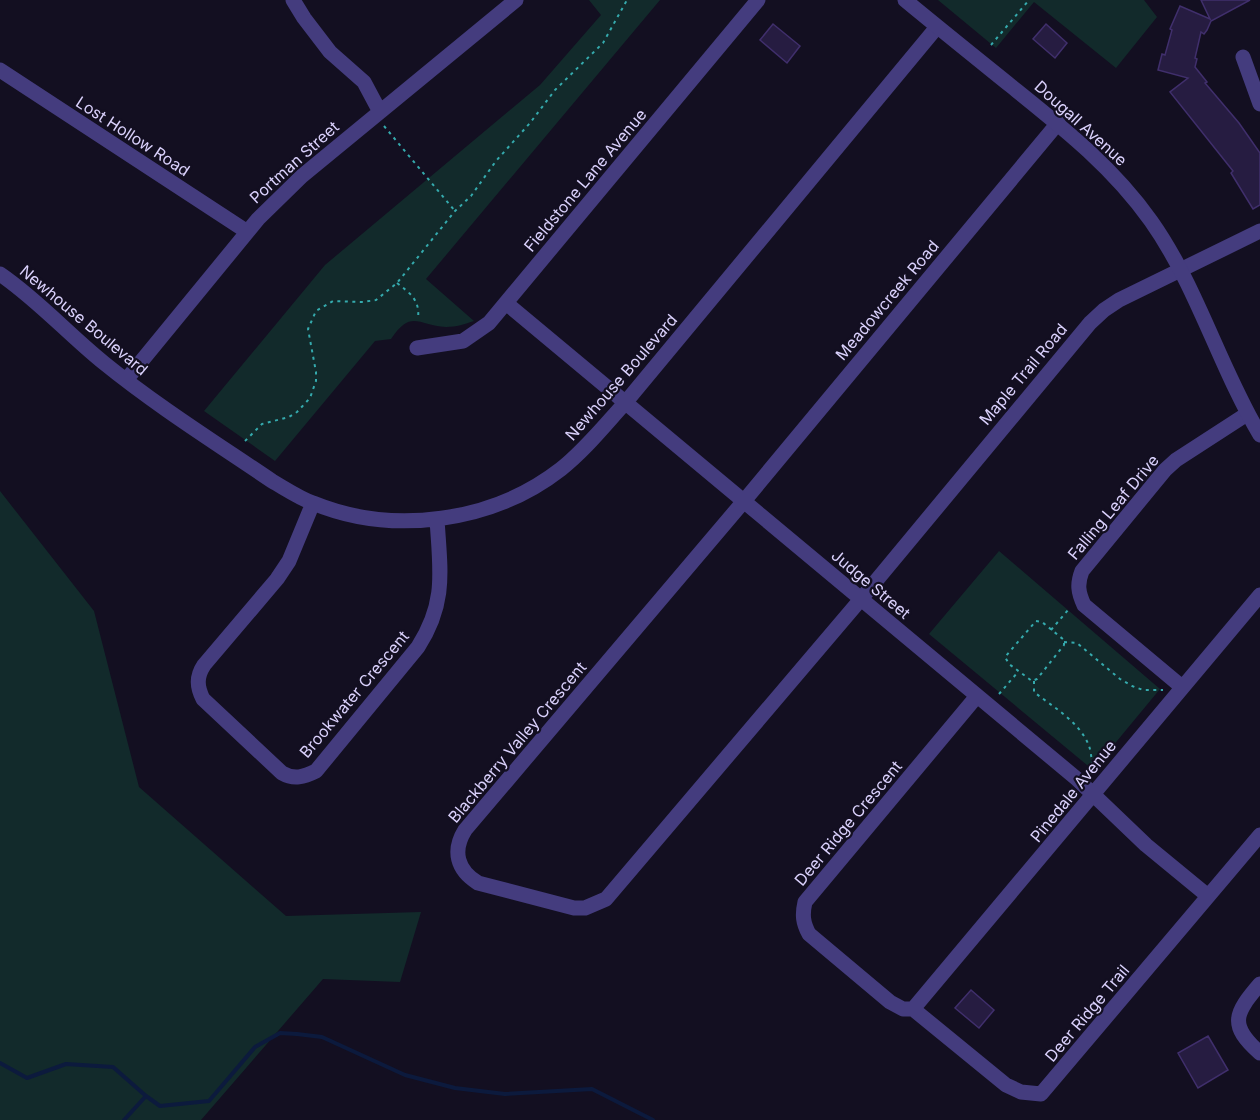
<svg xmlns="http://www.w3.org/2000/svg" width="1260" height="1120" font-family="Inter,sans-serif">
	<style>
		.green { fill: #122a2b }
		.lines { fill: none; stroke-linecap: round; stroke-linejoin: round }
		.stream { stroke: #0c1a3d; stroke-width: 4 }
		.building { fill: #261c41; stroke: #402f6c; stroke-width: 1.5 }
		.path { stroke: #35aaad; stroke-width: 2; stroke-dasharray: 3 4.5; stroke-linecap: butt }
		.minor { stroke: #443c7e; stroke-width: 15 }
		.tertiary { stroke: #443c7e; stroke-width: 15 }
		.labels { text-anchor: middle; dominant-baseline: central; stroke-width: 4.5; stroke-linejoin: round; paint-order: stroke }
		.street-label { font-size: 16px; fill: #dad1fc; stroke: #130f21 }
	</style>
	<rect width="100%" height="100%" fill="#130f21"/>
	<path class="green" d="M589 0H660L426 279 474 321C465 324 456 327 446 327 418 325 411 309 391 339L375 341 275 461 204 411 325 265 540 85 601 15Z
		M938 0H1144L1157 17 1116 68 1034 2 996 48Z
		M0 491 94 611 139 787 286 916 421 912 400 982 323 979 201 1120H0Z
		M999 551 1160 689 1093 770 929 634Z"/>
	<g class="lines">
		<path class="stream" d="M0 1063 27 1078 66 1064 113 1067 146 1096 160 1106 209 1101 255 1047 280 1033 297 1034 322 1037 405 1075 455 1088 505 1094 592 1089 653 1120
			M124 1120 146 1096"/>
	</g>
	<path class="building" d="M1201 0H1250L1211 21 1207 30 1204 34 1201 32 1195 58 1197 59 1195 67 1207 82 1205 83 1239 123 1260 153V205L1253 209 1231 173 1233 171 1170 92 1188 78 1158 70 1162 54 1165 55 1172 30 1170 29 1180 6 1210 19Z
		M773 24 800 46 787 63 760 40Z
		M1046 24 1067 43 1055 58 1033 39Z
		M971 990 994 1010 979 1028 955 1008Z
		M1208 1036 1228 1070 1198 1088 1178 1053Z"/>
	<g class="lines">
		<path class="path" d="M991 45 1029 0
			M384 126 455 211
			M397 283C411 294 420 300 418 319
			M245 441 262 424 289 417 297 412 310 398 316 381V372L308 329 316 311 333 301 363 302 376 300 397 283 455 211 471 196 496 161 530 123 555 90 603 43 627 0
			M1036 621 1042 622 1064 640V645L1037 679 1032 681 1009 664 1005 657Z
			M1051 630 1068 610
			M1064 642 1077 643 1120 679 1132 686 1143 690H1163
			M1034 681V692C1053 707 1080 722 1089 746 1091 751 1091 758 1093 765
			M999 694 1018 672"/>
		<path class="minor" d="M293 0 304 18 330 52 364 82 380 112
			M1243 57 1260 104
			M0 70 246 231
			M1058 123 744 501 465 830C452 851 457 870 478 883L574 908H585L606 899 861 599 1090 323 1104 310 1119 300 1260 231
			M0 274C38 300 68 334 104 363 157 406 216 443 272 481 286 489 299 498 313 503 393 536 493 522 561 469 585 450 604 426 625 403L937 27
			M506 303 1077 779 1146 845 1208 896
			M417 348 463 341 489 323 758 0
			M126 380 258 219 302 176 516 0
			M313 503 289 561 277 579 204 665C196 677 197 687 203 699L282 773C294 780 304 777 316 771L418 647C447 602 440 570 437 519
			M1182 687 1084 605C1078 592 1077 584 1082 571L1165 470 1176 460 1247 414
			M1260 984C1235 1013 1228 1025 1260 1053
			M913 1009 1260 595
			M913 1009 1006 1085 1021 1092 1041 1094 1260 835
			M913 1009H903L890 1002 809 934C803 923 802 915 805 902L977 696"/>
		<path class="tertiary" d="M905 0C940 29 975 57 1011 86 1062 127 1113 167 1151 221 1197 286 1219 366 1260 435"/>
	</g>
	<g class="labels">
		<g class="street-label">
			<text transform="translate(1081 123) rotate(42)">Dougall Avenue</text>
			<text transform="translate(133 136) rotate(33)">Lost Hollow Road</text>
			<text transform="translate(294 162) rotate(-42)">Portman Street</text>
			<text transform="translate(585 180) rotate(-50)">Fieldstone Lane Avenue</text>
			<text transform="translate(887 300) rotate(-50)">Meadowcreek Road</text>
			<text transform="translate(84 320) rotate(40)">Newhouse Boulevard</text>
			<text transform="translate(1023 374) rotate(-50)">Maple Trail Road</text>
			<text transform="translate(621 377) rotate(-49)">Newhouse Boulevard</text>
			<text transform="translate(1113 507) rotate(-50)">Falling Leaf Drive</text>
			<text transform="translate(871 584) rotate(40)">Judge Street</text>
			<text transform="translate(354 694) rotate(-50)">Brookwater Crescent</text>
			<text transform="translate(517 742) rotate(-50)">Blackberry Valley Crescent</text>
			<text transform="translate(1073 791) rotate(-51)">Pinedale Avenue</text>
			<text transform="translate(848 823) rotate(-50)">Deer Ridge Crescent</text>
			<text transform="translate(1087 1013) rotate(-50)">Deer Ridge Trail</text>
		</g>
	</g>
</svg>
